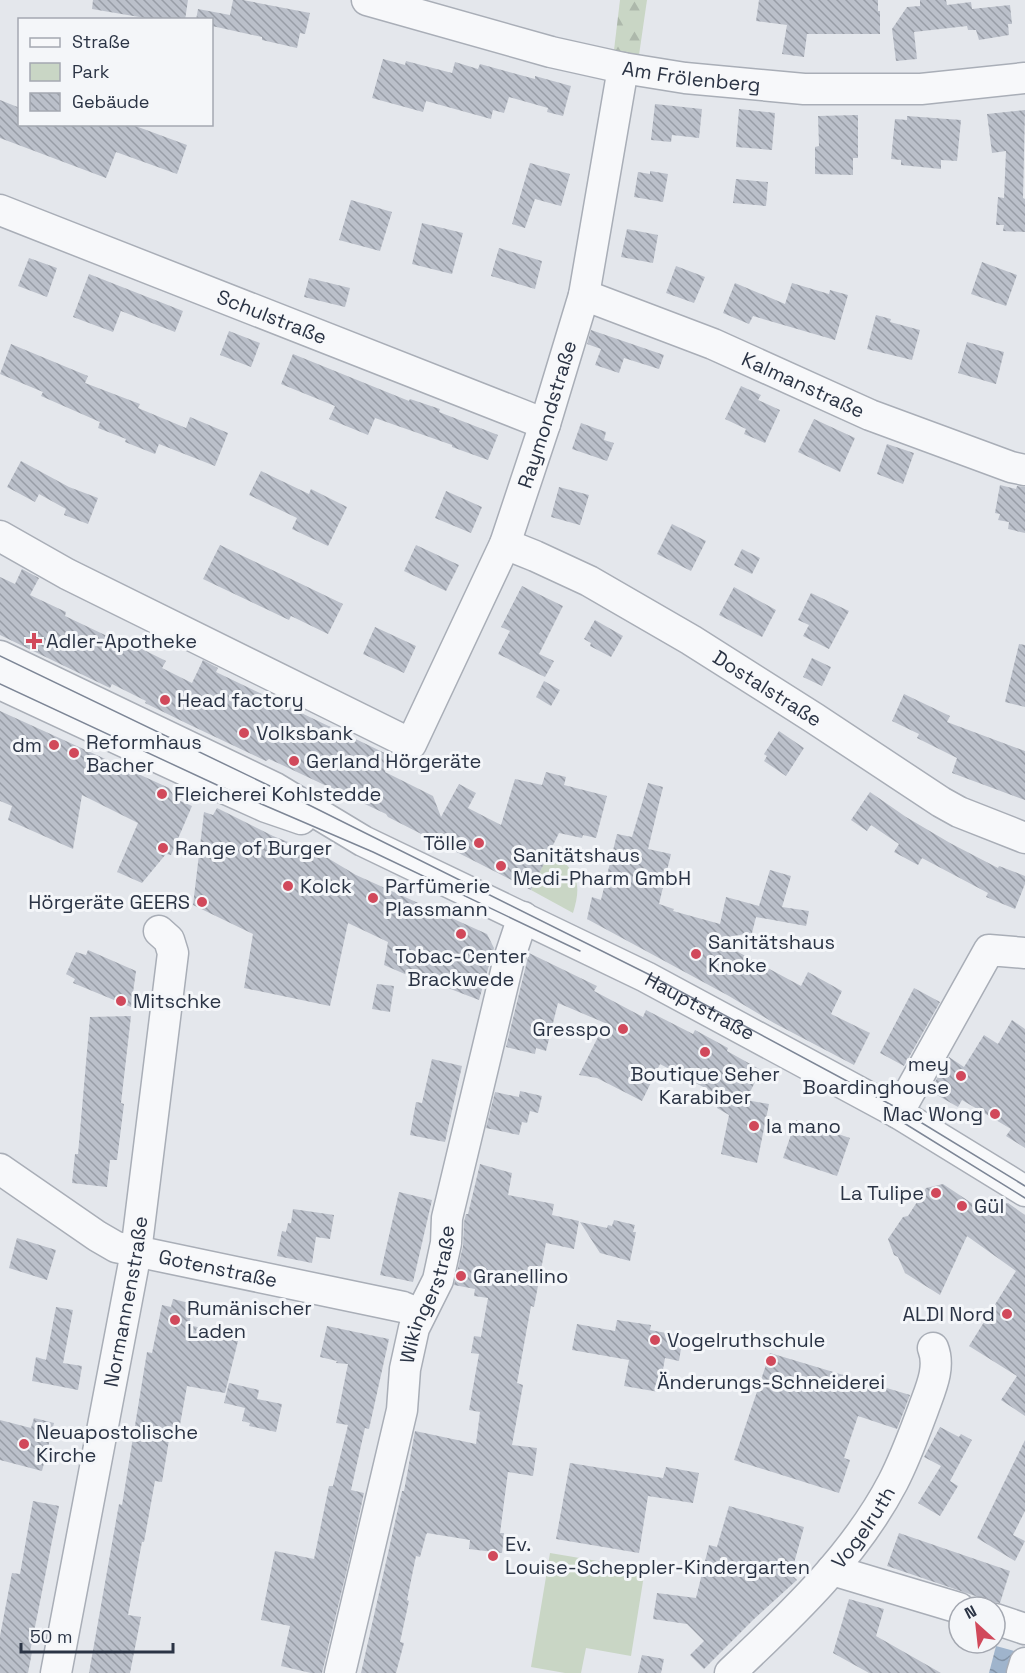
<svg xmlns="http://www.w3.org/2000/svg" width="1025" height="1673" font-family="'Space Grotesk',sans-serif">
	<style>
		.forest { fill: url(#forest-firs) }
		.park { fill: #c9d6c5 }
		.water { fill: url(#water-waves) }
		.building { fill: url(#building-back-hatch) }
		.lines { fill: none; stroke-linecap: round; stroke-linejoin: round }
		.minor-casing { stroke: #a9aeb7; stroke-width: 33 }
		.minor { stroke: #f7f8fa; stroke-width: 30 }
		.tram { stroke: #7d8696; stroke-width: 1.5 }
		.poi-dot { fill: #d1495b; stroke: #f4f6f9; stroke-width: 2 }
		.labels { text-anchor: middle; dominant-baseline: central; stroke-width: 6; stroke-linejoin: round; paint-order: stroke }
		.street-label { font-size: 20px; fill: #2b3445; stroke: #f4f6f9 }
		.poi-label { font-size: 20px; fill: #2b3445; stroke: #f4f6f9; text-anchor: start }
	</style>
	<defs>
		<pattern id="forest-firs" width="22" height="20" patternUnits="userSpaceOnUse" patternTransform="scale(1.5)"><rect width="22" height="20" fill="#c9d6c5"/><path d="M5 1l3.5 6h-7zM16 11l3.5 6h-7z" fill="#adb8ab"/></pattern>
		<pattern id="water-waves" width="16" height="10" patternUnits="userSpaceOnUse" patternTransform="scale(1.5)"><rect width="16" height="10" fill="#9fb4cc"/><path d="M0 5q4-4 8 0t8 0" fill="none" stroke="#8293a7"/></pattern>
		<pattern id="building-back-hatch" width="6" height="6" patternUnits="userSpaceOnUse" patternTransform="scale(1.5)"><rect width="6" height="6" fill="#bbc0ca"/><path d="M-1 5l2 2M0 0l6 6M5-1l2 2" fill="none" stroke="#989da6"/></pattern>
	</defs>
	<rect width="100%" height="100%" fill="#e4e7ec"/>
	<path class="forest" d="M620 0H647L639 55 614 50Z"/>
	<path class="park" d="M550 851C576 870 583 881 573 913L531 890Z
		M550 1553 645 1569 631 1656 586 1648 581 1673H565L531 1667Z"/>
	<path class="water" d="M996 1646 1018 1652 1013 1673H989Z"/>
	<path class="building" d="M93 0H188L185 20H157L92 9Z
		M233 0H243L310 13 305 34 300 33 297 48 262 40V37L212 26V20H196L198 9 230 15Z
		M759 0H878V11H880V34H807L804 57 782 54 787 25 756 21Z
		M920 0H946L947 5 971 2 972 9 1010 5 1012 24H1008L1009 35 979 40 976 30H968L967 26 914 32 917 59 896 61 892 29 907 7 920 6Z
		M383 59 405 65 406 61 452 73 455 62 478 69 480 64 535 79V76L571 86 563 116 547 112 548 108 509 97 504 113 493 110 491 119 426 101 423 112 372 98Z
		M0 100 20 108V124H130L187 145 177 174 116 152 106 178 0 138Z
		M655 104 702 109 699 138 672 135 671 142 651 140Z
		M739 109 775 113 772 150 736 147Z
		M1025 110 1023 198 1025 199V232L1003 231 1004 225H996L998 197 1004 198 1006 151 992 153 987 114Z
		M858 115V158H853V175L815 174V147L819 146 818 116Z
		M907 116 961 120 957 161 941 160V169L901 165V160L891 159 895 119 907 120Z
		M530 163 570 174 561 206 535 199 525 228 512 224Z
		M650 171 668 174 663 202 634 197 638 172 650 174Z
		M736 179 768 182 766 206 733 203Z
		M351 200 392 212 380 251 339 240Z
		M422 223 463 233 452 274 412 264Z
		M627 229 658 235 653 263 621 257Z
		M499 248 542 261 535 289 491 276Z
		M29 258 57 268 47 297 18 286Z
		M982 262 1017 275 1006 306 971 294Z
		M676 266 705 277 694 303 666 293Z
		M89 274 183 311 175 332 121 311 113 332 73 317Z
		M309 278 350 288 345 307 304 297Z
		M735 283 785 304 792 283 829 294 830 290 848 295 835 340 753 316 749 324 723 313Z
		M876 315 891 319 890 322 920 330 912 360 867 349Z
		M591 330 664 355 659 369 624 358 619 373 595 365 601 349 587 344Z
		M229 331 260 343 251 367 220 355Z
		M967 342 1004 352 996 384 958 373Z
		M11 344 88 376 85 383 140 404 138 408 186 428 190 417 228 433 215 466 159 444 155 454 125 442 126 439 98 428 100 422 41 396 43 392 0 374Z
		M293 354 409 401 410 399 440 409 439 412 498 435 488 460 452 447V445L375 418 368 435 329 419 335 406 281 384Z
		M741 386 761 395 758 400 780 410 765 443 744 434 746 429 725 419Z
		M814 419 855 438 840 472 798 452Z
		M581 423 606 432 604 440 614 443 607 461 572 449Z
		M887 444 914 453 903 484 877 474Z
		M21 461 69 487 98 498 88 524 64 515 66 509 39 494 35 502 7 487Z
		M261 471 309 494 311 489 347 507 328 546 292 529 297 518 249 495Z
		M1000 485 1016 489 1017 486 1025 487V533L1008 529 1009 522 998 520 1000 514 995 513Z
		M559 487 589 495 580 525 551 517Z
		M446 491 482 507 471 533 435 518Z
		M672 524 706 541 691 571 657 554Z
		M220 545 343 604 328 634 291 616 289 620 203 579Z
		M416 545 459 565 446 591 404 571Z
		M742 549 760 558 752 574 734 565Z
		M22 569 39 578 30 595 66 612 65 616 126 645 128 642 166 661 162 668 192 683 203 660 218 668 216 672 393 757 385 772 433 796 441 817 459 784 476 793 468 808 501 825 515 779 542 785 546 772 566 777 564 785 607 796 596 838 583 835 582 838 559 833 531 890 388 817 386 814 280 764 269 759 266 761 190 725 145 703 146 701 112 684 110 688 0 635V577L15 584Z
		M522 586 563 606 539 654 554 661 545 677 498 654 510 631 501 627Z
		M734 587 776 610 762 637 719 615Z
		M811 593 849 611 829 649 803 636 809 625 798 620Z
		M595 620 623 636 611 657 590 646 591 643 584 639Z
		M375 627 416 646 404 673 363 654Z
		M1019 644 1025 645V707L1005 702Z
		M812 658 831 667 822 686 803 677Z
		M544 681 560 690 551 706 536 697Z
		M904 694 950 716 947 722 1025 751V800L952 773 957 758 917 738 919 734 892 721Z
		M0 711 169 788 176 799 192 806 171 855 166 854 142 883 117 872 138 823 82 795 73 849 8 820 12 806 0 801Z
		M779 731 804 748 786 776 764 761 767 756 764 754Z
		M648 783 663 787 648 849 671 854 659 904 674 909 673 911 720 924 726 897 759 906 770 870 791 876 782 907 809 911 806 926 756 917 752 933 714 939 801 986 808 972 842 991 831 1014 870 1033 854 1065 774 1023 729 996 587 919 592 897 601 900 617 834 632 837Z
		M870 792 906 817 950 843 998 868 999 866 1025 876V884L1015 909 986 897 988 893 922 858 918 865 894 852 899 844 871 825 867 831 851 820Z
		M217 808 273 836 326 857 356 875 487 934 494 948 479 1000 422 978 421 981 384 965 388 942 348 923 330 1006 244 988 253 934 193 905 204 812 213 815Z
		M88 950 136 971 131 1007 73 983 75 979 66 974 76 952 86 955Z
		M529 953 597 986 594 991 643 1017 646 1010 693 1034 695 1030 728 1048 727 1051 761 1070 746 1100 769 1104 757 1163 721 1154 729 1115 717 1108 722 1097 660 1064 642 1101 597 1078 579 1075 605 1023 558 1003 546 1051 536 1048 535 1054 506 1047Z
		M377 984 394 986 390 1012 372 1009Z
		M914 988 940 1002 904 1066 880 1053Z
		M131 1016 121 1103 124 1104 117 1160H110L107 1187 72 1183 75 1154H78L90 1017Z
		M1012 1020 1025 1029V1148L1006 1136 1011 1129 962 1100 958 1107 930 1091 949 1057 964 1067 984 1035 998 1044Z
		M432 1059 462 1066 445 1142 410 1135 416 1102 422 1103Z
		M520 1091 542 1096 538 1113 530 1111 527 1123 522 1122 519 1135 486 1128 495 1092 519 1097Z
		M796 1120 850 1138 837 1176 783 1158Z
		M480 1164 512 1173 508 1195 554 1204 552 1215 579 1221 574 1249 546 1243 534 1307 531 1306 517 1383 523 1385 512 1445 537 1448 533 1476 508 1472 500 1533H504L502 1553 469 1549 470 1540 427 1533 426 1535 420 1557 416 1556 407 1600 409 1601 400 1642 404 1643 396 1673H361L402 1491H404L415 1431 476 1444 480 1412 469 1410 479 1354 471 1353 474 1336 481 1337 488 1298 474 1296 475 1289 454 1285 463 1246 464 1222 466 1214H468Z
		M943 1184 982 1210 988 1200 995 1205 1008 1203 1025 1215V1416L1001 1400 1017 1376 969 1346 1016 1271 967 1236 940 1295 905 1273 898 1257 894 1255 888 1239 903 1217 908 1216 926 1188Z
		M399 1192 432 1200 413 1282 380 1275Z
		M293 1209 334 1215 330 1239 316 1237 312 1263 277 1256 282 1231 286 1232 288 1223H291Z
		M614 1220 635 1225 633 1232H636L630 1261 600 1253 580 1222 607 1228 608 1225 612 1226Z
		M17 1238 56 1250 47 1280 9 1268Z
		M173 1299 193 1304 189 1325 239 1337 225 1393 187 1386 179 1430 171 1428 162 1482 155 1481 144 1542H142L128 1615 141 1617 130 1673H89L119 1504 122 1505 147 1352 152 1353 162 1305 171 1307Z
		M56 1307 73 1310 63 1363 82 1366 78 1390 32 1381 36 1357 46 1360Z
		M617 1320 651 1325 650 1330 683 1336 679 1361 665 1358 659 1392 624 1386 629 1360 572 1350 577 1324 615 1331Z
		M327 1326 389 1339 369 1429 365 1428 351 1490 364 1493 353 1544 322 1673H311L281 1666 290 1626 261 1620 275 1551 314 1559 329 1486H333L348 1425 336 1423 348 1364 336 1363 337 1361 320 1357Z
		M770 1353 910 1395 897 1429 858 1416 844 1458 850 1460 839 1493 734 1460Z
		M229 1383 259 1390 257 1399 282 1404 276 1432 249 1426 250 1423 242 1421 245 1408 224 1403Z
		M34 1418 54 1423 42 1471 0 1460V1420L31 1428Z
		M940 1427 959 1437 961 1434 972 1440 950 1481 958 1486 940 1516 918 1503 941 1466 924 1457Z
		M1025 1440V1511L1013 1535 1025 1541 1015 1561 977 1538Z
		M570 1463 663 1478 666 1467 699 1473 693 1503 648 1496 639 1553 556 1539Z
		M33 1501 59 1506 30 1652H32L28 1673H0V1636L12 1573 20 1574Z
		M729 1506 804 1527 791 1574 797 1580 754 1619 704 1669 690 1655 704 1641 687 1624 653 1619 657 1593 696 1598 709 1545 717 1547Z
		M899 1533 1010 1571 1000 1603 993 1602 887 1566Z
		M849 1599 884 1609 876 1636 941 1673H869L833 1653Z
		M642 1655 664 1659 661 1673H638Z"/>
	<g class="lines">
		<defs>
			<g id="minor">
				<path id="s1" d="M367 0 551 52 623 68 685 78 804 89H921L1025 78"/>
				<path id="s2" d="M0 210 545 424"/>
				<path id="s3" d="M584 295 713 344 870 415 1011 467 1025 470"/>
				<path id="s4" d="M0 536 67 574 411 744 505 544 545 424 584 295 623 68"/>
				<path id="s5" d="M505 544 535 556 589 581 691 640 814 718 941 802 959 812 1025 838"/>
				<path id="s6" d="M0 656 275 788 363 841 646 977 898 1113 1025 1191"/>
				<path d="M0 684 217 785 266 807 301 819"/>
				<path d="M898 1113 989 950 1025 953"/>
				<path id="s7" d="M0 1169 97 1236 116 1247 403 1307 420 1314"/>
				<path d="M832 1570 959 1608"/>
				<path d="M995 1619 1025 1629"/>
				<path id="s8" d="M56 1673 136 1252 173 953 169 940 159 931"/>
				<path id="s9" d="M340 1673 402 1410 405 1369 414 1328 438 1280 446 1243 447 1218 509 959 523 917"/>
				<path id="s10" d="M730 1673C790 1616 854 1557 893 1482 905 1459 914 1434 923 1410 930 1390 941 1368 933 1348"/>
				<path d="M1022 1673 1025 1663"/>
			</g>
		</defs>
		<use href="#minor" class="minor-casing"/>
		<use href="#minor" class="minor"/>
		<path class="tram" d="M0 656 297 799 648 974 899 1109 1025 1186
			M0 684 217 785 373 852 580 951
			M891 1115 1025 1198"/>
	</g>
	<g class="poi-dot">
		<path d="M31 632h6v6h6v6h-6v6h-6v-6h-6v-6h6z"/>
		<circle cx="165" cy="700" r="6"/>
		<circle cx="244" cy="733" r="6"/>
		<circle cx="54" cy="745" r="6"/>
		<circle cx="74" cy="753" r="6"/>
		<circle cx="294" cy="761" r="6"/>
		<circle cx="162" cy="794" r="6"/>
		<circle cx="479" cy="843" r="6"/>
		<circle cx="163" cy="848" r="6"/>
		<circle cx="501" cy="866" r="6"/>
		<circle cx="288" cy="886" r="6"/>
		<circle cx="373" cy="898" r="6"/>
		<circle cx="202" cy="902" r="6"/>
		<circle cx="461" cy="934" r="6"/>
		<circle cx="696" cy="954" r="6"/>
		<circle cx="121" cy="1001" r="6"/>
		<circle cx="623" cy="1029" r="6"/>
		<circle cx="705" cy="1052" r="6"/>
		<circle cx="961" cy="1076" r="6"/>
		<circle cx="995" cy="1114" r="6"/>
		<circle cx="754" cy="1126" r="6"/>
		<circle cx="936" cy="1193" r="6"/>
		<circle cx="962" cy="1206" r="6"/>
		<circle cx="461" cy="1276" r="6"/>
		<circle cx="1007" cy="1314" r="6"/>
		<circle cx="175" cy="1320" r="6"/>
		<circle cx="655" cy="1340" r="6"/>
		<circle cx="771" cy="1361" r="6"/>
		<circle cx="24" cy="1444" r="6"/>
		<circle cx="493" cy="1556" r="6"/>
	</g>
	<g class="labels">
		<g class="street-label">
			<text stroke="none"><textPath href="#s1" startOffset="334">Am Frölenberg</textPath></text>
			<text stroke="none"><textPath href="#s2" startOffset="292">Schulstraße</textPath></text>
			<text stroke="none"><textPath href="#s3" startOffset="237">Kalmanstraße</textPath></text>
			<text stroke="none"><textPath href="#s4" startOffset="818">Raymondstraße</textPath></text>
			<text stroke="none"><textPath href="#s5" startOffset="300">Dostalstraße</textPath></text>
			<text stroke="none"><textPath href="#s6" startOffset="783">Hauptstraße</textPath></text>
			<text stroke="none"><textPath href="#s7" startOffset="244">Gotenstraße</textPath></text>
			<text stroke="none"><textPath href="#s9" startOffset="390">Wikingerstraße</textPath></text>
			<text stroke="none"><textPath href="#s8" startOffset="378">Normannenstraße</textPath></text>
			<text stroke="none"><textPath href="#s10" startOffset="198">Vogelruth</textPath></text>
		</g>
		<g class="poi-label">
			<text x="46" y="641">Adler-Apotheke</text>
			<text x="177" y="700">Head factory</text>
			<text x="256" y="733">Volksbank</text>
			<text x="86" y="742">Reformhaus<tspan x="86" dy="23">Bacher</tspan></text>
			<text x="42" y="745" text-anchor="end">dm</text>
			<text x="306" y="761">Gerland Hörgeräte</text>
			<text x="174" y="794">Fleicherei Kohlstedde</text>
			<text x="467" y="843" text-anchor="end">Tölle</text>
			<text x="175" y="848">Range of Burger</text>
			<text x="513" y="855">Sanitätshaus<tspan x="513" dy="23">Medi-Pharm GmbH</tspan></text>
			<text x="300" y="886">Kolck</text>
			<text x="385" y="886">Parfümerie<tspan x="385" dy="23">Plassmann</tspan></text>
			<text x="190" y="902" text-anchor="end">Hörgeräte GEERS</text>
			<text x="708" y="942">Sanitätshaus<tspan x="708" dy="23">Knoke</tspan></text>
			<text x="461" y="956" text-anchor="middle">Tobac-Center<tspan x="461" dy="23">Brackwede</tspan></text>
			<text x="133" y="1001">Mitschke</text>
			<text x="611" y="1029" text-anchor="end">Gresspo</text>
			<text x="949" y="1064" text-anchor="end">mey<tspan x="949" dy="23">Boardinghouse</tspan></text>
			<text x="705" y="1074" text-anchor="middle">Boutique Seher<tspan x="705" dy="23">Karabiber</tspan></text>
			<text x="983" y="1114" text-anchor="end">Mac Wong</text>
			<text x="766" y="1126">la mano</text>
			<text x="924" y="1193" text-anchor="end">La Tulipe</text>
			<text x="974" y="1206">Gül</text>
			<text x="473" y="1276">Granellino</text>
			<text x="187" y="1308">Rumänischer<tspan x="187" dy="23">Laden</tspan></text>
			<text x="995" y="1314" text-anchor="end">ALDI Nord</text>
			<text x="667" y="1340">Vogelruthschule</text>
			<text x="771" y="1382" text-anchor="middle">Änderungs-Schneiderei</text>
			<text x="36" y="1432">Neuapostolische<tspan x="36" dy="23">Kirche</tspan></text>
			<text x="505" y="1544">Ev.<tspan x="505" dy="23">Louise-Scheppler-Kindergarten</tspan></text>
		</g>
	</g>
	<rect x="18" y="18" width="195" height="108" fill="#f4f6f9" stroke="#a4a8b1" stroke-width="1.5"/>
	<rect x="30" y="38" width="30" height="9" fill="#f7f8fa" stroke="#a4a8b1" stroke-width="1.5"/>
	<text x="72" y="48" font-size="18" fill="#2b3445">Straße</text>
	<rect x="30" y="63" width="30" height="18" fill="#c9d6c5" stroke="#a4a8b1" stroke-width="1.5"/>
	<text x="72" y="78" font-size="18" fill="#2b3445">Park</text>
	<rect x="30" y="93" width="30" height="18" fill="url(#building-back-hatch)" stroke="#a4a8b1" stroke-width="1.5"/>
	<text x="72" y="108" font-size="18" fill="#2b3445">Gebäude</text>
	<g transform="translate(977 1625) rotate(333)"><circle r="28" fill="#f4f6f9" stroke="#a4a8b1" stroke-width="1.5"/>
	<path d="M0-4.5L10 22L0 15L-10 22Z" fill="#d1495b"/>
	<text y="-9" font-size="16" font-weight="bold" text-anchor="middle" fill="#2b3445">N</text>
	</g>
	<path d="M21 1643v9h152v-9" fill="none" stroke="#2b3445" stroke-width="3"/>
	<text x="30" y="1643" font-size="18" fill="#2b3445" stroke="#f4f6f9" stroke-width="4.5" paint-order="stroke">50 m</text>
</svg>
